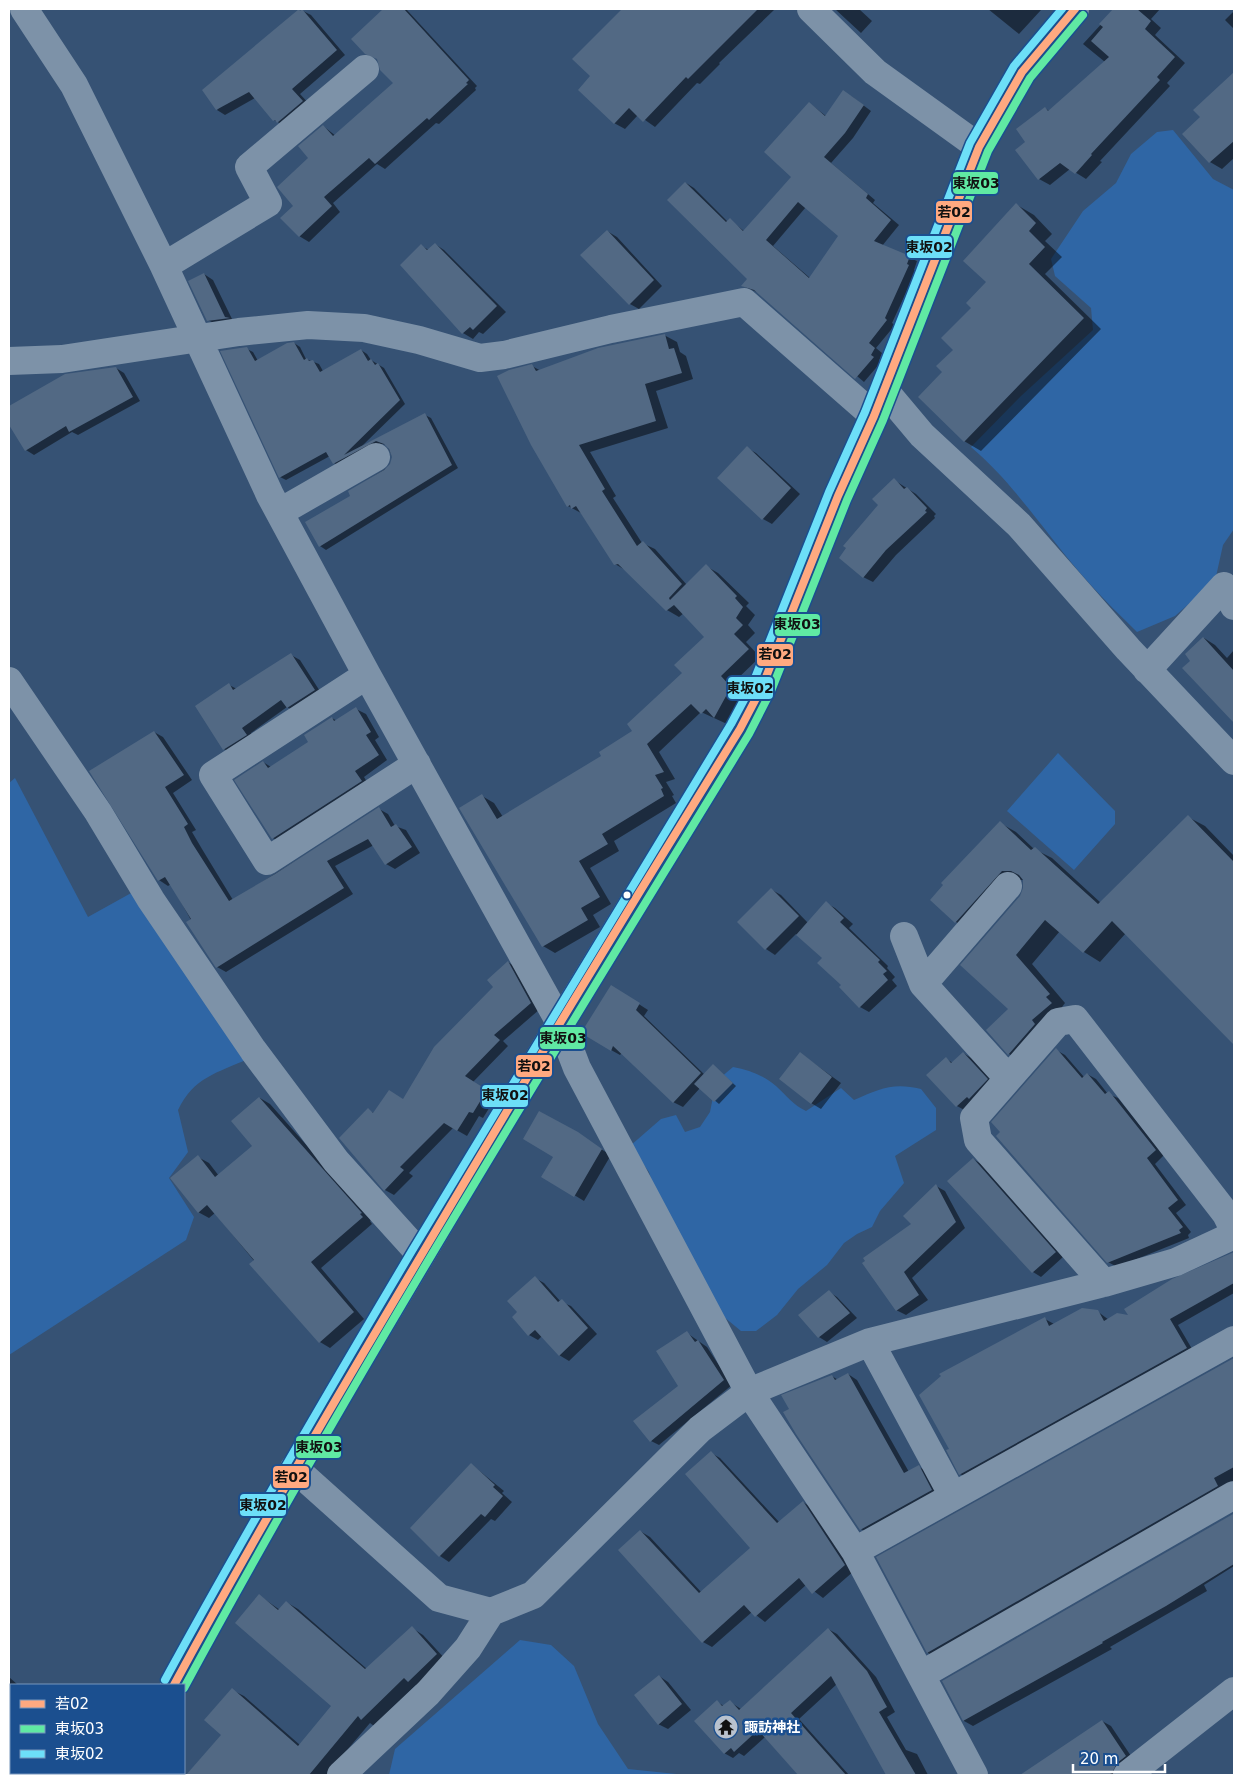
<svg xmlns="http://www.w3.org/2000/svg" width="1243" height="1784" font-family="'DejaVu Sans','Noto Sans JP',sans-serif">
	<style>
		.green { fill: #2f66a5 }
		.shadow { fill: #0007; fill-rule: evenodd }
		.building { fill: #526984; fill-rule: evenodd }
		.lines { fill: none; stroke-linecap: round; stroke-linejoin: round }
		.minor { stroke: #7d92a8; stroke-width: 28 }
		.major { stroke: #7d8ea7; stroke-width: 28 }
		.bus-1-casing { stroke: #1b4f8f; stroke-width: 11 }
		.bus-2-casing { stroke: #1b4f8f; stroke-width: 11 }
		.bus-3-casing { stroke: #1b4f8f; stroke-width: 11 }
		.bus-1 { stroke: #ffa980; stroke-width: 8 }
		.bus-2 { stroke: #60e9a3; stroke-width: 8 }
		.bus-3 { stroke: #6ddff8; stroke-width: 8 }
		.bus-dot { fill: #fff; stroke: #1b4f8f; stroke-width: 2 }
		.labels { text-anchor: middle; dominant-baseline: central; stroke-width: 5; stroke-linejoin: round; paint-order: stroke }
		.poi-label { font-size: 14px; font-weight: bold; fill: #fff; stroke: #1b4f8f; text-anchor: start }
		.line-badge { stroke: #1b4f8f; stroke-width: 2 }
		.pale-badge-label { font-size: 14px; text-anchor: middle; font-weight: bold; fill: #111 }
	</style>
	<rect width="100%" height="100%" fill="#365274"/>
	<path class="green" d="M1173 130 1213 179 1234 190V529L1223 545 1215 581 1175 616 1137 632C1121 616 1104 600 1089 583 1048 538 1018 487 971 447L1021 396 1093 330 1091 308 1055 276 1051 259 1083 211 1116 183 1131 154 1157 132Z
		M1058 753 1115 811V824L1074 870 1007 811Z
		M15 778 88 917 133 892 248 1059C217 1073 194 1077 178 1110L188 1152 169 1178 194 1217 186 1240 9 1355V783Z
		M733 1067C749 1070 763 1075 776 1086 787 1096 793 1105 806 1111L841 1088 854 1100C879 1089 893 1082 921 1089L936 1108V1130L895 1156 904 1183 880 1211 872 1227 857 1234 844 1243 827 1265 798 1289 777 1315 756 1331H741L718 1312 657 1199 649 1172 630 1146 661 1119 676 1115 685 1132 700 1127 710 1112 714 1092 720 1078Z
		M520 1640 551 1645 574 1666 598 1724 628 1769 686 1775H389L395 1749Z"/>
	<path class="shadow" d="M385 9H406L477 86 475 88 476 90 439 124 436 123 385 169 377 164 333 203 340 212 309 242 299 236 295 206 309 158 323 126 336 136 395 83 378 59 353 39Z
		M624 9H773L774 10 719 63 720 64 700 84 697 83 655 127 638 115 625 129 614 123 592 76 574 59Z
		M835 9H859L872 21 861 33Z
		M988 9H1040L1041 10 1019 34Z
		M1115 9H1160L1151 19 1161 28 1155 35 1185 63 1167 83 1170 86 1100 161 1102 162 1086 179 1070 169 1050 185 1039 179 1017 150 1027 142 1045 108 1049 111 1105 62 1083 44Z
		M303 11 311 15 345 55 300 94 311 106 283 125 274 120 255 98 225 115 217 110Z
		M1234 11V29L1225 20Z
		M1234 73V158L1222 169 1210 162 1184 134 1202 117 1195 110Z
		M851 96 871 111 853 138 831 163 875 200 873 203 899 225 882 246 917 261 914 270 916 271 892 323 895 325 876 348 882 353 879 361 881 362 864 382 759 293 743 286 749 279 686 183 694 188 728 222 730 220 744 231 793 176 809 103 826 116ZM806 207 840 236 810 278 773 246Z
		M1017 205 1034 215 1052 234 1045 241 1062 257 1045 274 1101 329 981 451 964 441 944 372 972 307 988 282Z
		M607 231 617 237 662 286 639 309 630 304Z
		M435 244 444 250 506 312 483 334 479 332 473 339 463 333 401 265 421 246 429 250Z
		M204 274 213 280 232 319 217 325 208 320Z
		M664 335 677 342 680 352 686 356 693 379 656 391 668 428 590 452 616 496 613 498 642 543 655 549 687 585 706 566 718 573 749 603 746 606 755 615 748 625 755 633 746 642 760 657 732 684 743 694 727 724 701 712 659 752 675 779 666 782 674 795 672 796 676 803 614 841 619 851 590 868 611 904 593 915 600 927 555 953 543 946 461 809 482 796 494 803 503 817 603 757 634 731 683 673 706 637 684 613 679 617 667 610 627 571 615 564 581 513 568 506 532 366 541 371Z
		M294 343 300 347 306 359 319 364 323 371 361 350 367 354 371 360 384 368 405 404 362 446 425 415 431 418 458 468 326 550 320 546 352 496 349 492 390 466 393 458 387 445 382 444 340 466 334 463 330 456 286 480 280 477 247 349 253 352 258 361Z
		M116 368 124 373 140 401 78 435 72 432 34 455 26 450 9 422V408L66 375Z
		M747 448 756 453 800 494 772 524 763 519Z
		M894 480 916 494 936 514 934 516 935 518 896 555 873 582 863 577 879 505Z
		M1204 638 1215 645 1227 658 1234 650V721L1183 668 1191 661Z
		M291 655 300 660 323 696 297 713 287 707 251 733 255 740 233 754 224 749 229 685 237 689Z
		M356 709 366 714 379 737 375 740 387 760 364 777 370 787 282 844 273 838 263 762 271 767 310 742 332 718 337 721Z
		M154 732 163 737 192 780 173 793 196 830 192 832 202 849 233 900 379 809 388 814 395 826 406 830 420 853 395 869 386 864 374 845 335 866 353 894 226 972 217 967 171 884 168 886 159 880Z
		M1188 817 1205 826 1234 856V1044L1126 933 1100 962 1084 952 1060 931 1032 964 1065 1003 1062 1007 1067 1013 1025 1063 1009 1054 988 1030 1010 1009 1021 896 1025 889 1024 880H1019L972 931 956 922 932 900 1000 823 1016 832 1034 849 1052 858 1101 903Z
		M772 890 781 895 808 923 826 903 835 908 853 924 849 928 888 966 887 968 895 977 892 980 897 986 869 1012 860 1007 823 958 796 934 775 955 766 949Z
		M508 962 517 968 540 1009 503 1041 508 1046 473 1082 496 1097 483 1118 479 1116 467 1136 453 1128 409 1173 413 1176 394 1195 385 1190 368 1110 375 1114 404 1100 495 987Z
		M620 992 648 1010 644 1016 705 1075 713 1065 736 1086 719 1104 700 1088 683 1107 673 1102 622 1053 620 1055 611 1050Z
		M1056 1050 1065 1055 1084 1077 1087 1074 1096 1079 1108 1094 1118 1098 1164 1155 1155 1164 1186 1205 1176 1213 1191 1232 1188 1235 1189 1238 1117 1267 1108 1262Z
		M963 1053 973 1059 996 1085 966 1111 957 1106 946 1059 953 1063Z
		M801 1054 841 1083 821 1109 811 1103Z
		M260 1098 270 1104 372 1219 370 1221 372 1224 321 1268 364 1319 330 1348 320 1342 215 1213 209 1218 198 1212V1157L209 1163 219 1176 254 1146Z
		M540 1113 611 1155 584 1201 543 1176 554 1156Z
		M973 1159 981 1164 1063 1257 1041 1277 1033 1272 949 1181Z
		M936 1186 945 1191 965 1228 912 1278 928 1300 906 1315 896 1310 912 1224Z
		M1234 1253V1293L1178 1325 1195 1354 970 1479 960 1474 1045 1319 1054 1324 1097 1311 1109 1320 1131 1316 1200 1270Z
		M535 1278 544 1283 561 1302 571 1306 597 1334 569 1361 559 1355 542 1336 538 1340 529 1335Z
		M829 1292 837 1297 857 1318 827 1342 819 1337 800 1315Z
		M687 1333 707 1347 732 1385 659 1445 651 1441 680 1386Z
		M1234 1359V1487L937 1658 928 1653 878 1558Z
		M848 1374 857 1380 909 1472 919 1467 928 1472 941 1496 870 1535 861 1529 832 1376 838 1380Z
		M711 1453 720 1458 780 1523 803 1502 812 1508 854 1571 823 1598 806 1585 765 1622 752 1612 712 1647 703 1642 640 1531 650 1537 702 1593 752 1548Z
		M471 1464 504 1491 502 1493 512 1502 495 1521 491 1519 449 1562 440 1556 412 1528Z
		M1234 1514V1566L1204 1585 1207 1591 1110 1647 1112 1649 973 1726 964 1721 943 1682Z
		M260 1596 280 1610 286 1602 298 1609 367 1669 412 1628 423 1635 448 1662 420 1687 416 1685 374 1726 370 1723 326 1775H188L223 1735 232 1690 244 1696 300 1745 333 1706Z
		M828 1629 837 1634 876 1677 895 1712 887 1717 906 1750 917 1754 928 1775H888L837 1684 799 1719 849 1775H799L765 1737 744 1756 739 1753 733 1758 724 1753 717 1702 724 1706 730 1702 741 1709Z
		M659 1676 668 1682 691 1710 668 1729 658 1724Z
		M9 1677 18 1685H11V1743L9 1740Z
		M1102 1721 1111 1726 1135 1762 1121 1775H1049L1041 1763Z"/>
	<path class="building" d="M299 9 300 11 302 9 337 50 292 89 303 101 277 123 275 120 273 121 249 92 216 110 202 90Z
		M383 9H404L469 80 466 83 468 84 429 120 427 118 375 164 369 158 324 197 332 206 299 237 280 218 293 206 277 187 308 158 298 146 323 125 333 136 393 83 380 70 377 59 365 54 351 39Z
		M622 9H758L688 79 686 77 643 122 629 108 614 124 578 90 590 76 572 59Z
		M1113 9H1137L1151 21 1145 29 1175 57 1157 77 1160 80 1091 154 1092 155 1075 174 1060 163 1038 180 1015 150 1025 142 1016 129 1045 107 1048 111 1109 57 1091 41 1103 27 1099 24Z
		M1234 72V141L1209 163 1182 134 1200 117 1193 110Z
		M843 90 864 105 845 133 824 157 868 194 866 198 891 220 874 241 910 256 907 264 909 265 885 318 887 320 869 343 875 348 871 355 874 357 855 379 754 290 741 286 747 279 667 200 685 182 726 222 730 218 743 231 791 177 764 152 809 102 825 116ZM798 202 838 236 809 278 766 240Z
		M1016 203 1036 223 1029 231 1045 247 1029 264 1084 318 964 442 918 397 942 372 936 366 953 350 941 338 971 308 966 303 986 282 963 261Z
		M607 230 654 280 629 305 580 255Z
		M435 243 497 306 473 330 470 327 462 334 400 265 421 244 427 250Z
		M204 273 225 317 230 318 207 321 188 281Z
		M665 334 669 349 674 348 682 373 645 384 656 421 579 445 605 489 602 491 637 546 643 541 682 584 669 598 670 600 706 564 737 596 735 598 743 607 736 618 743 625 734 634 749 649 721 676 731 687 714 718 706 709 701 714 691 704 647 744 664 772 655 775 663 788 661 789 664 796 602 834 608 844 579 861 600 897 581 908 588 920 542 947 459 808 482 794 497 819 601 756 599 752 632 731 627 724 682 673 674 665 704 637 674 605 666 611 618 564 614 565 576 506 571 509 570 505 567 507 531 445 497 376 509 370 532 364 536 371 598 348Z
		M294 342 304 360 307 358 309 361 313 360 320 372 361 349 368 361 371 359 375 365 378 363 400 400 344 455 425 413 452 465 319 547 305 522 350 496 348 491 384 470 390 464 392 457 389 449 384 444 376 441 333 464 326 452 279 478 220 351 247 347 255 361 287 343Z
		M116 367 133 397 69 432 66 426 25 451 9 425V406L65 374Z
		M747 446 791 488 762 520 717 478Z
		M894 478 904 489 907 487 927 508 925 511 927 512 886 550 863 578 839 558 846 548 843 546 878 505 872 499Z
		M1203 637 1234 671V723L1182 668 1190 661 1185 654Z
		M291 653 315 690 287 708 281 700 242 728 247 735 223 750 195 706 229 683 233 690Z
		M356 707 371 732 366 735 379 755 355 771 362 781 272 839 234 780 263 761 268 768 308 742 304 735 332 717 334 721Z
		M154 731 184 775 165 787 188 824 184 827 192 843 229 901 275 874 379 807 391 827 396 824 412 847 385 865 368 839 327 861 344 888 216 968 186 922 191 919 165 877 158 881 89 771Z
		M1188 815 1234 862V1045L1112 921 1083 953 1045 920 1016 955 1050 994 1046 997 1052 1003 1032 1020 1035 1024 1008 1055 986 1030 1008 1009 960 965 1020 896 1023 888V880L1019 875 1011 871H1002L955 923 930 900 943 885 941 883 1000 821 1031 850 1035 847 1098 904Z
		M771 888 799 916 765 950 737 922Z
		M826 901 844 918 840 922 880 960 878 962 887 971 883 974 888 980 859 1008 839 987 841 985 817 963 822 958 796 935Z
		M508 961 531 1003 494 1035 500 1040 465 1076 487 1090 473 1113 469 1112 457 1131 444 1123 400 1167 404 1170 384 1191 339 1138 368 1108 373 1113 389 1090 403 1099 434 1047 493 987 487 980Z
		M611 985 640 1003 636 1010 701 1073 673 1103 613 1046 611 1051 581 1033Z
		M1056 1048 1082 1078 1087 1073 1105 1094 1109 1091 1156 1150 1147 1158 1178 1200 1168 1208 1183 1227 1179 1230 1181 1233 1107 1263 996 1136 1000 1132 991 1122Z
		M800 1052 832 1077 811 1104 779 1079Z
		M963 1052 988 1079 969 1099 967 1097 956 1107 926 1075 946 1057 951 1063Z
		M713 1064 733 1083 714 1102 694 1084Z
		M259 1097 362 1213 360 1214 363 1217 311 1262 354 1312 319 1343 249 1264 254 1260 207 1205 198 1213 170 1178 198 1155 215 1177 252 1146 231 1121Z
		M539 1111 578 1132 602 1149 574 1197 541 1177 553 1157 523 1139Z
		M973 1158 1056 1252 1032 1273 947 1181Z
		M936 1184 956 1222 904 1272 919 1295 896 1311 862 1263 865 1261 863 1258 911 1224 903 1216Z
		M1234 1252V1283L1170 1319 1187 1348 959 1475 946 1450 949 1449 919 1395 941 1376 939 1374 1045 1317 1049 1326 1082 1308 1098 1310 1104 1321 1117 1313 1128 1315 1124 1309 1172 1279Z
		M535 1276 558 1302 562 1299 588 1328 559 1356 535 1330 528 1336 512 1317 517 1312 507 1301Z
		M829 1290 850 1313 818 1338 798 1315Z
		M687 1331 695 1342 698 1340 724 1380 650 1442 633 1421 678 1386 656 1351Z
		M1234 1358V1467L1214 1478 1218 1486 927 1653 876 1557Z
		M848 1373 904 1473 919 1465 932 1490 860 1530 796 1434 783 1412 789 1409 781 1395 832 1375 835 1380Z
		M711 1451 777 1523 803 1501 845 1565 812 1594 799 1578 755 1617 744 1605 702 1643 618 1550 640 1530 699 1593 750 1548 685 1474Z
		M471 1463 495 1485 493 1487 503 1496 485 1517 481 1514 439 1557 410 1528Z
		M1233 1514 1234 1564 1166 1606 1102 1642 1103 1643 963 1721 942 1681Z
		M259 1594 278 1610 286 1601 365 1669 412 1626 437 1654 408 1682 404 1678 361 1720 358 1716 309 1775H186L221 1735 204 1720 232 1688 298 1746 331 1706 235 1623Z
		M828 1628 867 1671 887 1707 879 1712 916 1775H886L831 1676 791 1713 846 1775H798L758 1730 734 1752 731 1748 724 1754 694 1721 717 1700 722 1706 730 1700 739 1710Z
		M659 1675 682 1704 658 1725 634 1695Z
		M1102 1720 1126 1756 1117 1763 1112 1773 1108 1775H1020Z"/>
	<g class="lines">
		<path class="minor" d="M24 9 74 85 164 266 270 495 367 675 559 1021 577 1068 749 1392 855 1551 974 1775
			M811 9 875 72 979 147
			M164 266 268 203 249 167 365 69
			M9 361 62 359 239 332 308 325 364 328 419 340 480 358 504 355 611 329 744 302 874 416
			M885 391 922 435 1019 525 1128 649 1234 761
			M280 512 376 457
			M1147 670 1224 586 1234 606
			M367 675 213 775 267 861 417 764
			M9 681 98 812 151 900 253 1050 336 1161 421 1255
			M904 936 923 984 1008 1078
			M923 984 1008 886
			M1104 1283 978 1140 974 1118 1058 1022 1075 1019 1226 1214 1234 1230
			M870 1342 953 1496
			M294 1468 439 1598 491 1612 533 1595 700 1429 749 1392 870 1342 1104 1283 1176 1262 1234 1235
			M855 1551 1234 1340
			M921 1675 1234 1495
			M341 1775 428 1693 468 1648 491 1612
			M1127 1775 1234 1691"/>
		<path class="major" d="M174 1685C252 1539 337 1397 422 1254 526 1078 632 903 740 729L762 687 838 496 874 416 979 147 1022 72 1075 9
			M131 1775 132 1773"/>
		<defs>
			<path id="bus-1" d="M174 1685C253 1539 337 1397 422 1254 526 1078 632 903 740 729L762 687 838 496 874 416 979 147 1022 72 1075 9"/>
			<path id="bus-2" d="M184 1688C360 1363 556 1049 749 734L771 691 847 500 883 420 988 151 1030 78 1083 15"/>
			<path id="bus-3" d="M165 1680C244 1535 328 1392 413 1249 518 1073 624 898 731 724L753 683 829 492 865 412 970 143 1014 66 1062 9"/>
		</defs>
		<use href="#bus-1" class="bus-1-casing"/>
		<use href="#bus-2" class="bus-2-casing"/>
		<use href="#bus-3" class="bus-3-casing"/>
		<use href="#bus-1" class="bus-1"/>
		<use href="#bus-2" class="bus-2"/>
		<use href="#bus-3" class="bus-3"/>
	</g>
	<defs>
		<symbol id="temple-disc" viewBox="-11 -11 22 22"><circle r="9.5" fill="#b9c2ce" stroke="#1b4f8f"/><path d="M0-6L5-2H3V0L6.5 2.5H4V6H1.5V3h-3V6H-4V2.5H-6.5L-3 0V-2H-5Z" fill="#111"/></symbol>
	</defs>
	<g fill-rule="evenodd">
		<use href="#temple-disc" x="712" y="1713" width="28" height="28"/>
	</g>
	<circle class="bus-dot" cx="627" cy="895" r="4.5"/>
	<g class="labels">
		<g class="poi-label">
			<text x="744" y="1727">諏訪神社</text>
		</g>
	</g>
	<g class="line-badge">
		<rect x="952" y="171" width="47" height="24" rx="5" fill="#60e9a3"/>
		<rect x="935" y="200" width="38" height="24" rx="5" fill="#ffa980"/>
		<rect x="906" y="235" width="47" height="24" rx="5" fill="#6ddff8"/>
		<rect x="774" y="613" width="47" height="24" rx="5" fill="#60e9a3"/>
		<rect x="756" y="643" width="38" height="24" rx="5" fill="#ffa980"/>
		<rect x="727" y="676" width="47" height="24" rx="5" fill="#6ddff8"/>
		<rect x="539" y="1026" width="47" height="24" rx="5" fill="#60e9a3"/>
		<rect x="515" y="1054" width="38" height="24" rx="5" fill="#ffa980"/>
		<rect x="481" y="1084" width="48" height="24" rx="5" fill="#6ddff8"/>
		<rect x="295" y="1435" width="47" height="24" rx="5" fill="#60e9a3"/>
		<rect x="272" y="1465" width="38" height="24" rx="5" fill="#ffa980"/>
		<rect x="239" y="1493" width="48" height="24" rx="5" fill="#6ddff8"/>
	</g>
	<g class="pale-badge-label">
		<text x="976" y="188">東坂03</text>
		<text x="954" y="217">若02</text>
		<text x="929" y="252">東坂02</text>
		<text x="797" y="629">東坂03</text>
		<text x="775" y="659">若02</text>
		<text x="750" y="693">東坂02</text>
		<text x="563" y="1043">東坂03</text>
		<text x="534" y="1071">若02</text>
		<text x="505" y="1100">東坂02</text>
		<text x="319" y="1452">東坂03</text>
		<text x="291" y="1482">若02</text>
		<text x="263" y="1510">東坂02</text>
	</g>
	<rect width="1243" height="1784" fill="none" stroke="#ffffff" stroke-width="20"/>
	<rect x="10" y="1684" width="175" height="90" fill="#1b4f8f" stroke="#7695bc"/>
	<rect x="20" y="1700" width="25" height="8" fill="#ffa980" stroke="#7695bc"/>
	<text x="55" y="1709" font-size="15" fill="#ffffff">若02</text>
	<rect x="20" y="1725" width="25" height="8" fill="#60e9a3" stroke="#7695bc"/>
	<text x="55" y="1734" font-size="15" fill="#ffffff">東坂03</text>
	<rect x="20" y="1750" width="25" height="8" fill="#6ddff8" stroke="#7695bc"/>
	<text x="55" y="1759" font-size="15" fill="#ffffff">東坂02</text>
	<path d="M1073 1764v8h92v-8" fill="none" stroke="#ffffff" stroke-width="2.5"/>
	<text x="1080" y="1764" font-size="15" fill="#ffffff" stroke="#1b4f8f" stroke-width="4" paint-order="stroke">20 m</text>
</svg>
